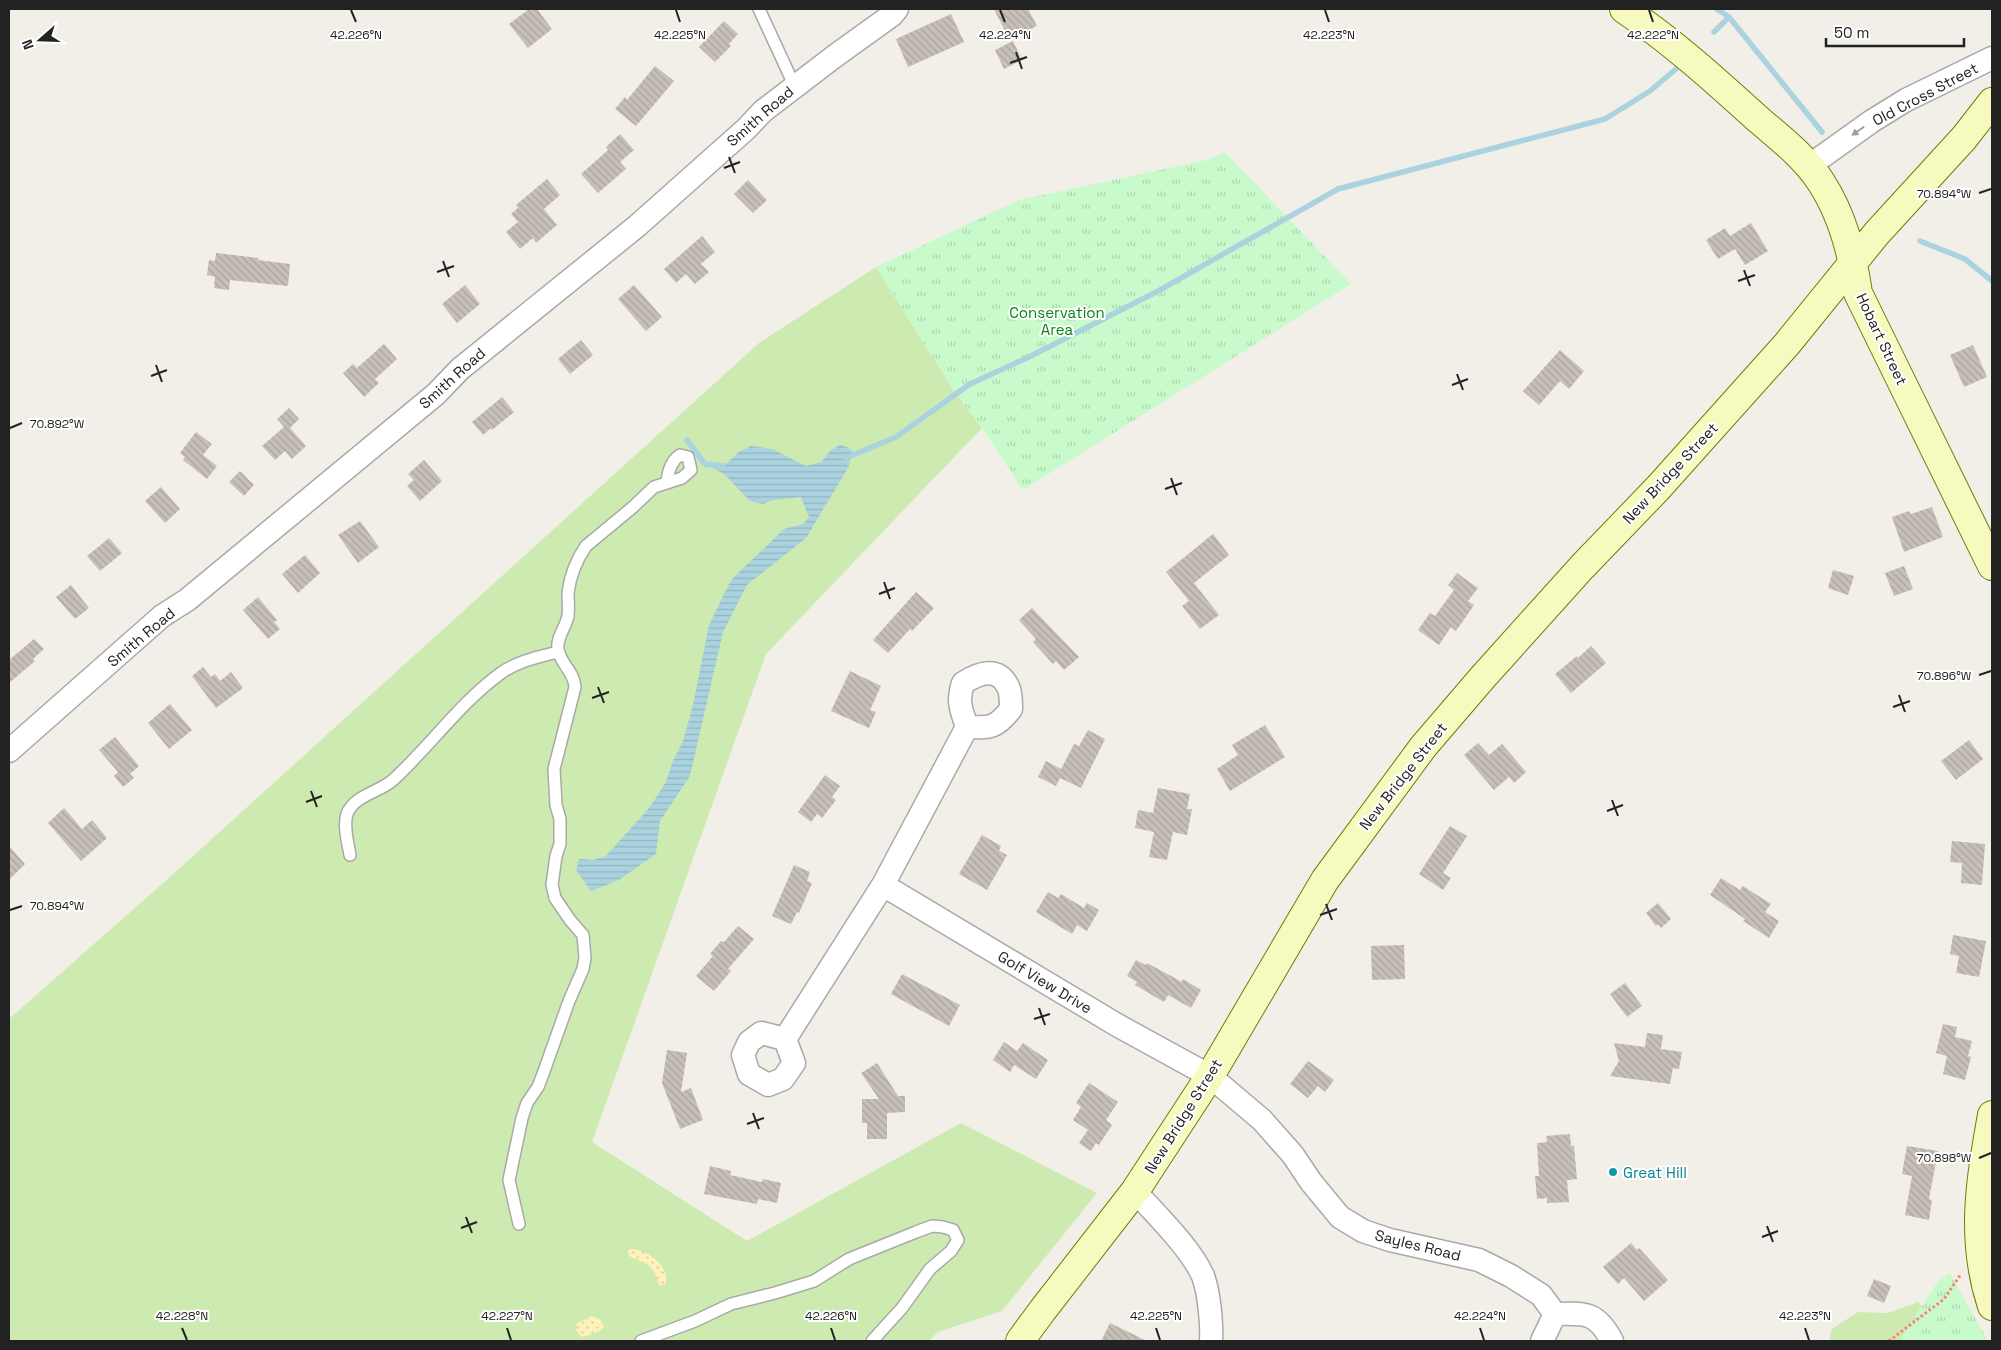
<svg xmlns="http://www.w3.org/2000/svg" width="2001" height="1350" font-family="'Space Grotesk',sans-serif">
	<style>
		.grass { fill: #cdebb0 }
		.sand { fill: url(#sand-dots) }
		.park { fill: url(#park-tufts) }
		.water { fill: url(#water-rules) }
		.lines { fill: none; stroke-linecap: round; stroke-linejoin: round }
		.stream { stroke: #aad3df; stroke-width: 5.5 }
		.building { fill: url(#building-back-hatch) }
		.lane-casing { stroke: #a9a9a9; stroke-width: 14 }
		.street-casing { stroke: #a9a9a9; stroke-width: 25 }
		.secondary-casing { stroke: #707d05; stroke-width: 30 }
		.path { stroke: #fa8072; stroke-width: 3; stroke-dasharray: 2.5 2.5; stroke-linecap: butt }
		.lane { stroke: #fff; stroke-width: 11 }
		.street { stroke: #fff; stroke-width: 22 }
		.secondary { stroke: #f7fabf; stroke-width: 28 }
		.oneway { fill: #9c9c9c }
		.ticks { fill: none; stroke: #222; stroke-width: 2 }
		.culture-dot { fill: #0f9aa8; stroke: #fff; stroke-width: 2 }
		.labels { text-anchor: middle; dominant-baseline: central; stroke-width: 4; stroke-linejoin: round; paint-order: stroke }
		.street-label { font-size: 15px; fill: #222; stroke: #fff }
		.park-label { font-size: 15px; fill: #0c8416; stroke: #fff }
		.culture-label { font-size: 15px; fill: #0d838f; stroke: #fff; text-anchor: start }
		.ticks-label { font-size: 12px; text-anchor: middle; fill: #222; stroke: #fff; stroke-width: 4; stroke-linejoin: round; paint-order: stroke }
	</style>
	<defs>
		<pattern id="sand-dots" width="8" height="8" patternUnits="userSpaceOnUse" patternTransform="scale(1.25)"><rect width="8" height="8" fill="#fff1ba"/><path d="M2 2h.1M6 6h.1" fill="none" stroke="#dacea0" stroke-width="1.8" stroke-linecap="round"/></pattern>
		<pattern id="park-tufts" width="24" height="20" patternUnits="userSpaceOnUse" patternTransform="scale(1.25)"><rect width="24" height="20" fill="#c8facc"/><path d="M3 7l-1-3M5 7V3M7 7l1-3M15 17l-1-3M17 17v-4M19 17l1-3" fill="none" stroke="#acd6af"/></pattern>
		<pattern id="water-rules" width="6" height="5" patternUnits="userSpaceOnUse" patternTransform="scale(1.25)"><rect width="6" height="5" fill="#aad3df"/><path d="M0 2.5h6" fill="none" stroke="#92b5bf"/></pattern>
		<pattern id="building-back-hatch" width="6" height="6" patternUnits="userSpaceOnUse" patternTransform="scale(1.25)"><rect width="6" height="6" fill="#c7bfb8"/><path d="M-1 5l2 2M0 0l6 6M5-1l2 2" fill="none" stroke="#aba49e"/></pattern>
	</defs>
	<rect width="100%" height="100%" fill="#f2efe9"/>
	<path class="grass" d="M876 267 954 391 982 428 766 654 592 1142 747 1241 961 1123 1097 1193 1002 1311 938 1332 929 1341H9V1019L171 876 759 343Z
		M1918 1302 1938 1322 1932 1341H1829L1832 1329 1858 1312 1888 1313Z"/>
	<path class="sand" d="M630 1249C646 1249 672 1266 665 1285H659C653 1263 648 1265 629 1256L628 1251Z
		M592 1316 601 1320 604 1327 598 1332 582 1337 576 1330 577 1323Z"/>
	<path class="park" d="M1225 152 1351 284 1023 490 982 428 954 391 876 267 1019 200 1207 160Z
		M1950 1273 1988 1341H1899L1938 1281Z"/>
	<path class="water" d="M840 445 847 447 853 451 848 468 806 538 747 585 723 632 690 776 660 821 656 854 619 880 591 891 576 870 579 859 593 860 606 856 650 807 666 782 672 763 683 741 693 705 709 625 731 580 784 529 803 524 809 517 801 497 773 500 763 504 750 501 724 474 709 466 727 463 739 452 751 446 772 449 806 466 821 462 831 450Z"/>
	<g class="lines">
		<path class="stream" d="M1717 9 1729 17 1822 132
			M1714 32 1729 17
			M1920 241 1965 259 1992 281
			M687 440 705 464 723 466
			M846 458 896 437 970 384 1029 357 1160 290 1338 189 1605 119 1650 91 1676 69"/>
	</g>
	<path class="building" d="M529 9H537L552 29 528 48 509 24Z
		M994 9H1028L1037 26 1009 39Z
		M951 14 964 42 908 67 896 39Z
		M724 21 738 34 729 44 731 46 715 62 699 47Z
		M1013 41 1022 60 1004 69 995 50Z
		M655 66 674 81 636 126 615 109 625 97 627 100Z
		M620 134 634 150 620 162 626 169 598 193 581 174 608 150 606 147Z
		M547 179 560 195 544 209 557 225 536 243 533 238 520 249 506 232 518 222 511 214 518 208 516 205Z
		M748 180 767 200 753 213 734 194Z
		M1751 223 1768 251 1745 265 1735 249 1718 259 1706 240 1725 228 1730 236Z
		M702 236 715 252 701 264 709 272 695 284 686 274 676 283 664 269Z
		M216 253 259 258 258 260 290 264 288 286 230 280 229 290 214 288 215 277 207 275 209 260 215 261Z
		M465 285 480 304 457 323 442 304Z
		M634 285 662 317 646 331 618 299Z
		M581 340 593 355 570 374 558 359Z
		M384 344 397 359 375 379 379 383 364 397 343 373 353 364 357 368Z
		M1973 345 1987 377 1964 387 1950 355Z
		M1560 350 1584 371 1569 389 1560 381 1539 405 1523 391Z
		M502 397 514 412 492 430 491 428 483 435 472 422Z
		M289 408 299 419 290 428 306 446 292 459 285 451 275 460 262 446 284 427 277 419Z
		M196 432 212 444 203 455 217 466 207 479 183 460 185 457 180 453Z
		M424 460 442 481 420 501 407 486 414 480 408 474Z
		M240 471 254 485 244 496 229 482Z
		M161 487 180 509 165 523 145 501Z
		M1932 507 1943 537 1904 552 1892 517 1909 511 1911 514Z
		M360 521 379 547 358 563 338 535Z
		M1213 534 1229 555 1194 583 1219 615 1200 629 1182 606 1189 601 1166 572Z
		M109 538 122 553 100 571 87 556Z
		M305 555 320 573 298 593 282 574Z
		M1904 566 1913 589 1894 596 1885 573Z
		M1833 570 1854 576 1848 595 1828 588Z
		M1457 573 1478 588 1468 601 1474 605 1456 631 1451 627 1439 645 1418 630 1430 613 1435 616 1454 590 1448 585Z
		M71 585 89 608 75 619 56 597Z
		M916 592 934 608 912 631 910 629 888 653 873 640Z
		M258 597 277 620 274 622 280 629 268 639 243 610Z
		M1032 608 1079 657 1064 670 1056 661 1053 664 1033 642 1036 639 1019 620Z
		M34 639 44 649 33 659 35 661 9 683V660Z
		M1591 646 1606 663 1571 693 1555 674 1577 656 1578 658Z
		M203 667 211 677 215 674 220 681 231 672 243 688 216 708 192 676Z
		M850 671 881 686 870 710 876 712 869 728 831 711Z
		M170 704 192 730 169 749 148 723Z
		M1265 725 1285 757 1230 791 1217 769 1238 755 1232 745Z
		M1088 730 1105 739 1081 788 1060 778 1056 786 1038 777 1046 761 1061 769 1074 744 1079 746Z
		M115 737 139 766 130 774 134 778 123 787 114 776 118 772 99 750Z
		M1969 740 1983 759 1956 780 1941 761Z
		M1478 743 1489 755 1502 744 1526 772 1514 783 1509 777 1494 790 1464 755Z
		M825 775 840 786 832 797 836 800 822 818 817 814 811 822 798 812Z
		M1158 788 1190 794 1187 809H1192L1187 835 1173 832 1167 860 1149 857 1154 832 1135 828 1138 810 1153 813Z
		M64 808 82 829 92 820 107 838 81 861 48 823Z
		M1450 826 1467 836 1443 873 1451 878 1443 890 1419 874Z
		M982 835 1001 846 999 851 1007 855 987 890 959 874Z
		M1952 841 1985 844 1982 885 1961 883 1962 863 1950 862Z
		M9 846 25 864 9 880Z
		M794 865 810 872 807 881 812 883 799 913 797 912 791 924 772 916Z
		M1721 878 1740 890 1743 886 1771 904 1765 912 1779 921 1769 938 1743 921 1745 919 1710 895Z
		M1048 892 1058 898 1061 894 1084 908 1087 903 1099 910 1087 931 1077 925 1072 934 1036 912Z
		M1658 903 1671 919 1661 928 1658 924 1656 926 1646 913Z
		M738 926 754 939 728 969 731 971 714 991 696 976 713 956 710 954 721 941 724 942Z
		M1953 935 1986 941 1979 977 1956 973 1959 956 1950 954Z
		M1404 945 1405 979 1372 980 1371 946Z
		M1136 960 1146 965 1147 963 1182 982 1183 979 1201 990 1191 1008 1168 995 1164 1002 1135 985 1137 982 1127 976Z
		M902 974 960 1005 949 1026 891 994Z
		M1625 983 1642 1006 1627 1017 1610 994Z
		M1943 1024 1957 1027 1955 1037 1972 1041 1968 1056 1971 1057 1965 1080 1943 1074 1947 1056 1936 1053Z
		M1647 1033 1663 1035 1661 1049 1682 1052 1679 1069 1673 1068 1670 1084 1610 1076 1619 1061 1614 1043 1645 1047Z
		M1004 1042 1017 1051 1023 1043 1048 1060 1036 1079 1014 1065 1010 1072 993 1060Z
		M667 1050 687 1053 681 1092 691 1088 703 1120 680 1129 662 1083Z
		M1308 1061 1334 1080 1325 1092 1318 1086 1308 1098 1290 1084Z
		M877 1063 898 1096H905V1112L887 1113V1139H867V1123H862V1099H879L861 1073Z
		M1089 1083 1118 1102 1106 1120 1112 1125 1099 1145 1096 1143 1091 1151 1079 1143 1088 1130 1073 1120 1081 1107 1076 1103Z
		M1570 1134 1571 1146H1574L1577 1179 1567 1180 1569 1202 1547 1203V1198L1537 1199 1535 1176H1539L1537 1143 1547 1142 1546 1136Z
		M1907 1146 1938 1151 1929 1199 1932 1200 1929 1220 1905 1215 1912 1176 1902 1174Z
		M710 1166 731 1171 730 1175 762 1182 763 1179 781 1183 777 1203 758 1199 757 1204 704 1194Z
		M1631 1243 1637 1250 1639 1248 1668 1280 1644 1301 1624 1278 1618 1284 1603 1267Z
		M1874 1279 1891 1286 1884 1303 1867 1296Z
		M1110 1323 1147 1341H1101Z"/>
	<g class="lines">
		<defs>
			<path id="lane" d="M759 9 795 87
				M350 855C348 843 343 826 347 814 354 795 380 792 393 780 430 746 460 703 501 673 518 661 538 657 558 652
				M519 1224 509 1180 522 1118 527 1103 538 1087 543 1074 569 1001 583 969 585 958 583 935 570 920 555 898 552 885 556 856 560 844V819L556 805 554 769 575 687C574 671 560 664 558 649 556 638 566 627 568 616 569 609 568 600 568 593 570 577 577 559 586 546L633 507 654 487 682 478 691 470 688 457 680 455C671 461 668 471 667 482
				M641 1341 695 1321 731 1304 775 1293 814 1281 849 1259 916 1232 932 1226 943 1227 953 1230 958 1240 951 1251 930 1269 902 1308 872 1341"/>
			<path id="street" d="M1809 166 1872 121 1906 100 1992 58
				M9 751 162 616 187 600 436 394 460 369 637 226 746 129 763 111 835 56 892 15 897 9
				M883 885 967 727C961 709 957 702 963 683 979 673 999 665 1009 689 1011 695 1011 703 1011 709 996 728 991 728 967 727
				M785 1039 761 1033 749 1042 743 1055 749 1074 768 1085 783 1079 794 1063 785 1039 883 885 1117 1025 1210 1076 1262 1120 1293 1155 1311 1182 1340 1217 1363 1231 1390 1240 1479 1260 1511 1276 1541 1295 1555 1314
				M1135 1191C1156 1215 1190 1247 1203 1276 1209 1292 1212 1324 1211 1341
				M1555 1314C1586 1313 1597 1312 1612 1341
				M1542 1341 1555 1314"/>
			<path id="secondary" d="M1624 9C1672 41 1716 81 1759 120 1781 139 1805 157 1821 182 1843 216 1852 253 1858 293L1992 566
				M1992 1115C1980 1182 1970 1240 1992 1306
				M1020 1341 1042 1311 1135 1191 1210 1076 1325 880 1423 747 1483 677 1582 567 1658 488 1787 344 1877 233 1964 138 1992 102"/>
		</defs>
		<use href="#lane" class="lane-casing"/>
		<use href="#street" class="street-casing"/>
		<use href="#secondary" class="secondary-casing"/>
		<path class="path" d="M1889 1341 1944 1299 1961 1274"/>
		<use href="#lane" class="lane"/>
		<use href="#street" class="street"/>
		<use href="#secondary" class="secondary"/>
	</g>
	<defs><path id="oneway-solid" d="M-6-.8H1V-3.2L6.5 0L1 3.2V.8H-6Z" transform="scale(1.25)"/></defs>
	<use class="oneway" href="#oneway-solid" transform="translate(1858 131) rotate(145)"/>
	<path class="ticks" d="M351 10 356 22M676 10 680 22M1000 10 1005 22M1325 10 1329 22M1649 10 1653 22M1016 52 1022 69M1010 63 1027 57M729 157 735 173M724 168 740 162M1979 193 1991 189M443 261 449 277M1744 270 1750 286M437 272 454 266M1738 281 1755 275M156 365 162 382M1457 374 1463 390M151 376 167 370M1452 385 1468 379M10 428 22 423M1171 478 1177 495M1165 489 1182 483M884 582 890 599M879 594 895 588M1979 675 1991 671M598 687 604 703M1899 695 1905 712M592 698 609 692M1893 707 1910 701M311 791 317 807M1612 800 1618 816M306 802 322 796M1607 811 1623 805M1326 904 1332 920M10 910 22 906M1320 915 1337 909M1039 1008 1045 1025M1034 1019 1050 1014M753 1113 759 1129M747 1124 764 1118M1979 1158 1991 1153M466 1217 472 1233M1767 1226 1773 1242M461 1228 477 1222M1762 1237 1778 1231M182 1328 187 1340M507 1328 511 1340M831 1328 835 1340M1156 1328 1160 1340M1480 1328 1484 1340M1805 1328 1809 1340"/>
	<circle class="culture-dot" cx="1613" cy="1172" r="5"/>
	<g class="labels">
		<g class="street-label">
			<text transform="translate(1925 94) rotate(-28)">Old Cross Street</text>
			<text transform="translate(760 116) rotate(-41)">Smith Road</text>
			<text transform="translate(1882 339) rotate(65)">Hobart Street</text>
			<text transform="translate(452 378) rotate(-42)">Smith Road</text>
			<text transform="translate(1670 473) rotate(-47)">New Bridge Street</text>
			<text transform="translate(141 637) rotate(-40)">Smith Road</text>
			<text transform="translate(1403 776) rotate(-52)">New Bridge Street</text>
			<text transform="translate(1045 982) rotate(31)">Golf View Drive</text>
			<text transform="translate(1183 1116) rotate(-58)">New Bridge Street</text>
			<text transform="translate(1418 1245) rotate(14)">Sayles Road</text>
		</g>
		<g class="park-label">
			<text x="1057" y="312">Conservation<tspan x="1057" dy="17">Area</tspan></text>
		</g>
		<g class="culture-label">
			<text x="1623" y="1172">Great Hill</text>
		</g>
	</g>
	<g class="ticks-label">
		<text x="356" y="39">42.226°N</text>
		<text x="1329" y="39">42.223°N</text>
		<text x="680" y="39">42.225°N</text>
		<text x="1005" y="39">42.224°N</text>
		<text x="1653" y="39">42.222°N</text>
		<text x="1944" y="198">70.894°W</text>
		<text x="57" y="428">70.892°W</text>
		<text x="1944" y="680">70.896°W</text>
		<text x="57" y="910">70.894°W</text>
		<text x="1944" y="1162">70.898°W</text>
		<text x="182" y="1320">42.228°N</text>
		<text x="507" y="1320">42.227°N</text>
		<text x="831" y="1320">42.226°N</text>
		<text x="1156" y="1320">42.225°N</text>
		<text x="1480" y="1320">42.224°N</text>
		<text x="1805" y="1320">42.223°N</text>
	</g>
	<rect width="2001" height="1350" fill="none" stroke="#222222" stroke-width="20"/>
	<g transform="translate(40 40) rotate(250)" stroke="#ffffff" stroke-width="4" paint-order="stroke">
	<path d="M0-4L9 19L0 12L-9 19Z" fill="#222222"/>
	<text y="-8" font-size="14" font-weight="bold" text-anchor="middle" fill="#222222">N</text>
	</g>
	<path d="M1826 38v8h138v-8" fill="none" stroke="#222222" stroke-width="2.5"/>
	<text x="1834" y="38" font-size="15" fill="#222222" stroke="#ffffff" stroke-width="4" paint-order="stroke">50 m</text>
</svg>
